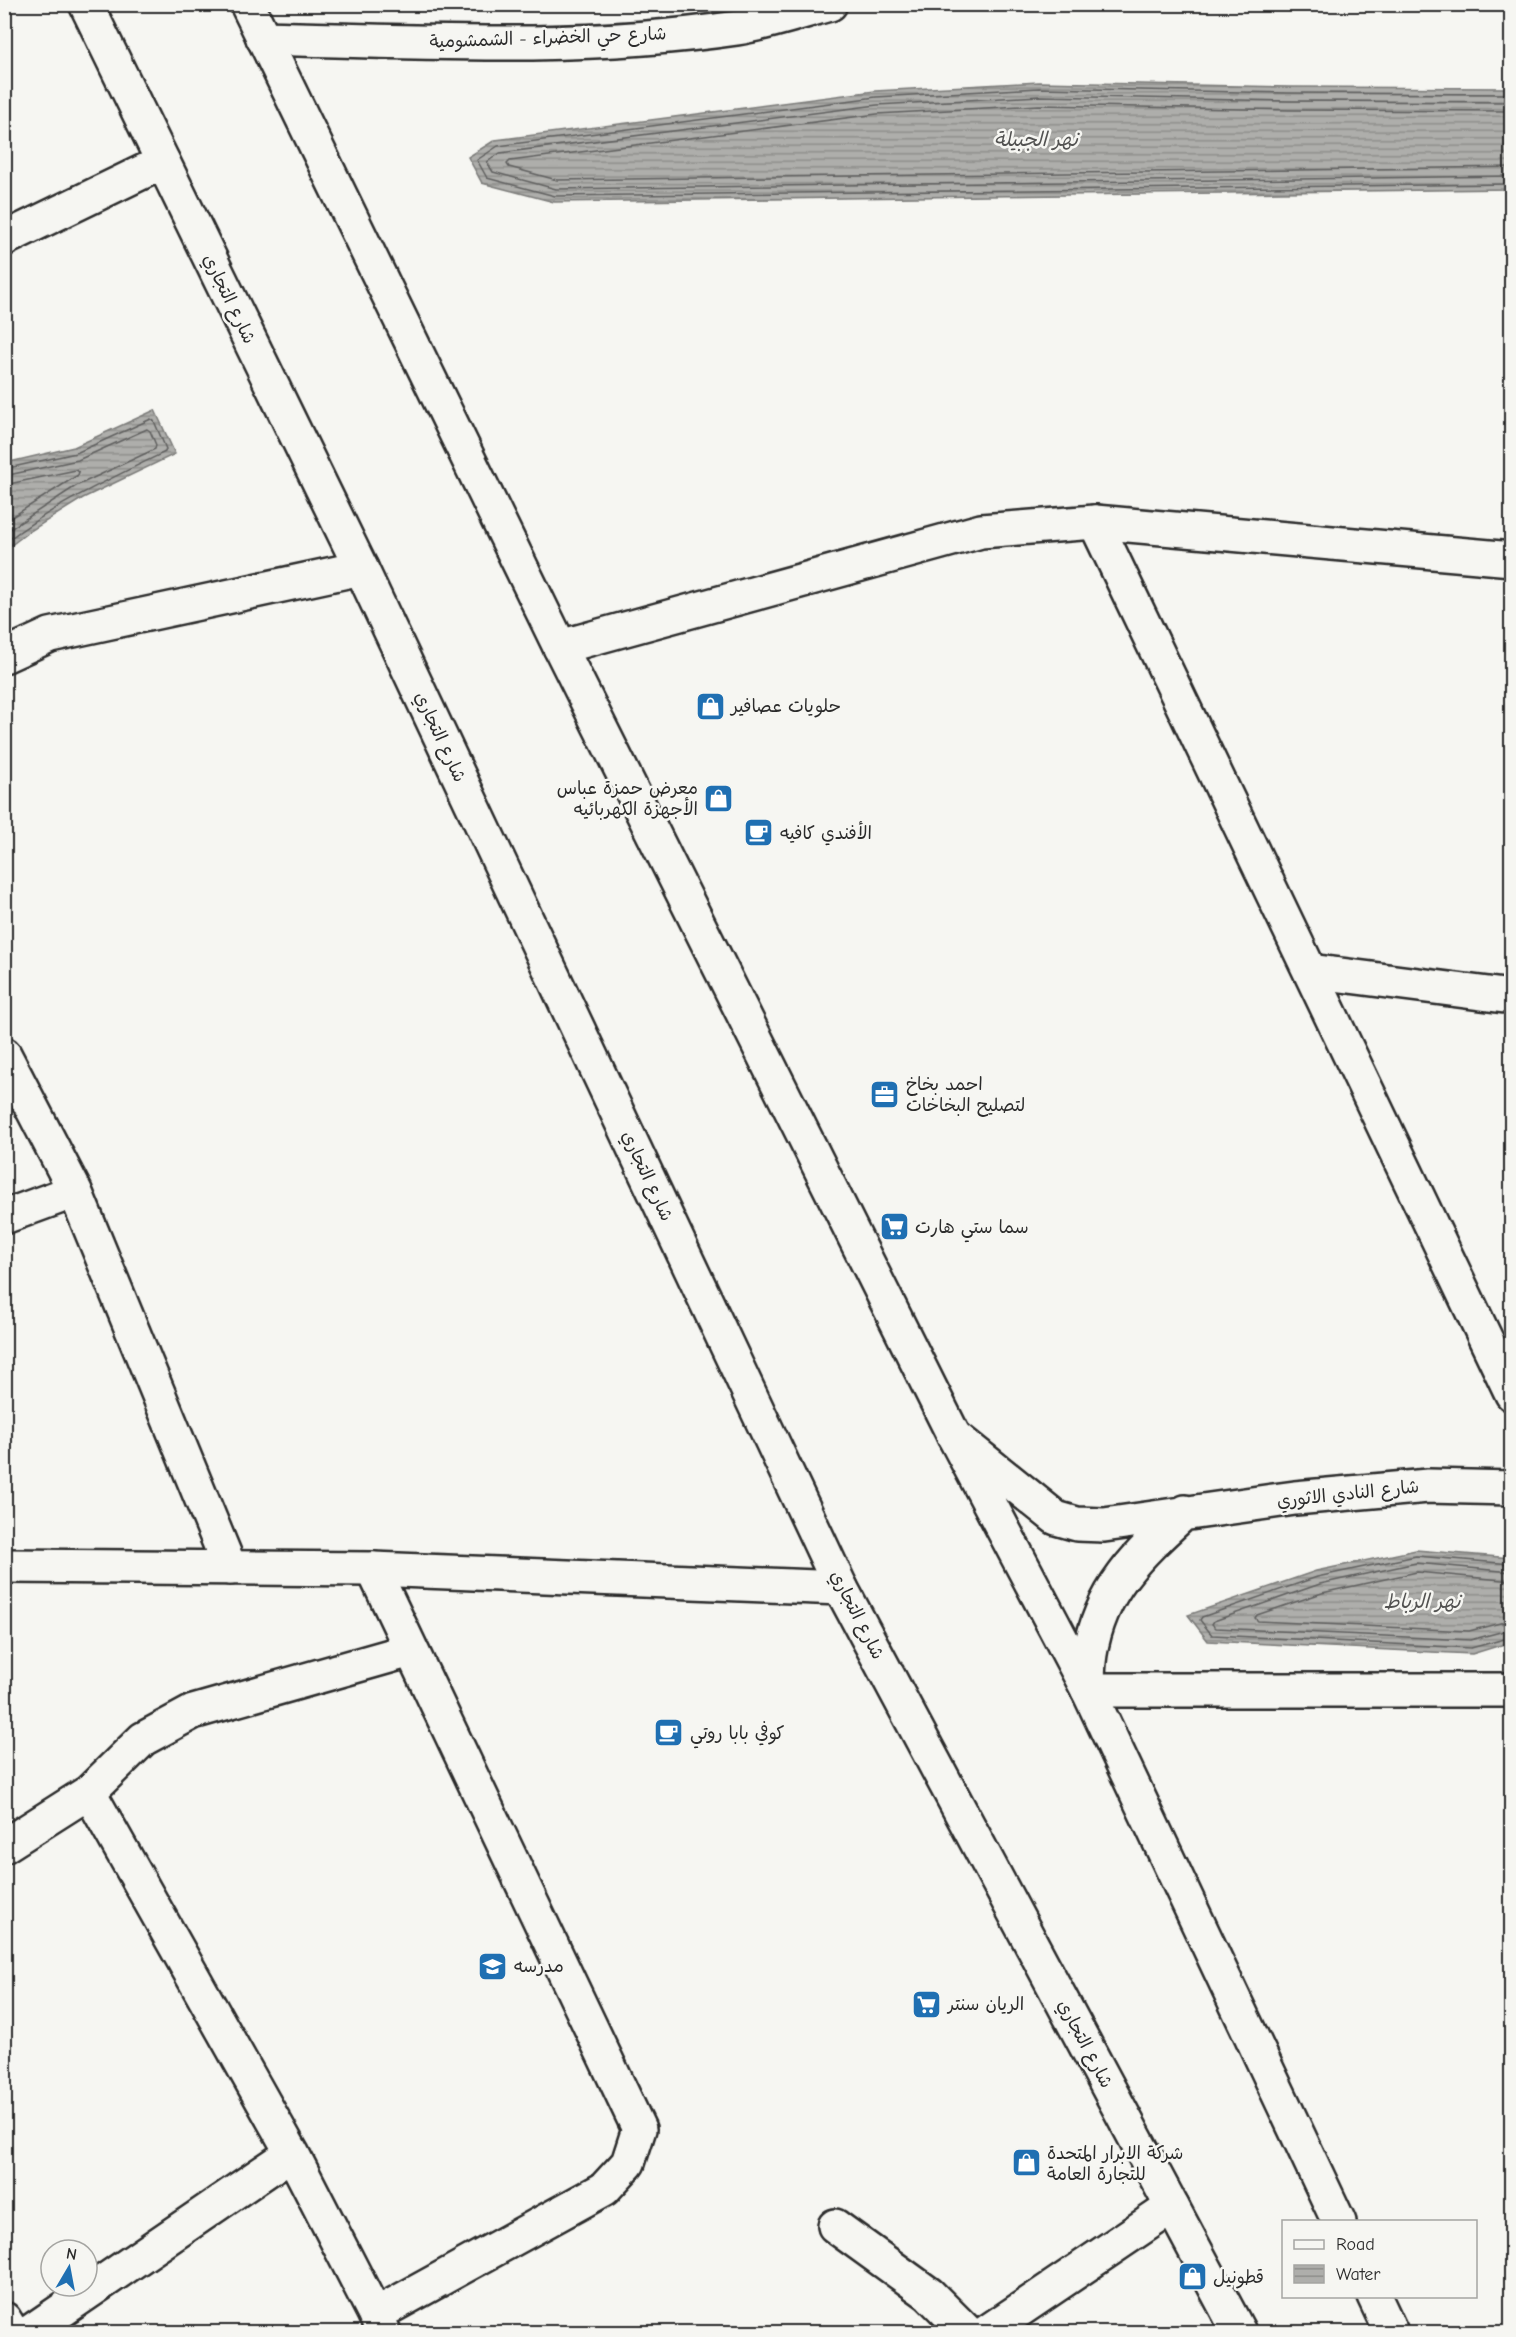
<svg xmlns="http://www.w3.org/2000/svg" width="1516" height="2337" font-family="'Comic Neue','Playpen Sans Arabic',sans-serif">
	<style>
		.water { fill: url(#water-rules); stroke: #7a7a78; stroke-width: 1.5 }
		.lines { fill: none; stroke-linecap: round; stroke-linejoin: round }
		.shore { stroke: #5f5f5e; stroke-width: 1.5 }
		.street-casing { stroke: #2b2b2b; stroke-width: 38 }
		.secondary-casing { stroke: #2b2b2b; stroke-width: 38 }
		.primary-casing { stroke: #2b2b2b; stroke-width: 38 }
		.street { stroke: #f6f6f2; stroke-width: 33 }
		.secondary { stroke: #f6f6f2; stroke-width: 33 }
		.primary { stroke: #f6f6f2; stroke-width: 33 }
		.labels { text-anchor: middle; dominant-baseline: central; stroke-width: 5; stroke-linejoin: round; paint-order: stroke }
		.street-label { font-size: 18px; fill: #2b2b2b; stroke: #f6f6f2 }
		.poi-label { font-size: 18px; fill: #2b2b2b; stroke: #f6f6f2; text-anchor: start }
		.water-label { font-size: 20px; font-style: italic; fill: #525251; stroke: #f6f6f2 }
	</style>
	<defs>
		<pattern id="water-rules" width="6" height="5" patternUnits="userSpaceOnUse" patternTransform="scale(1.5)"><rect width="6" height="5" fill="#aeaeab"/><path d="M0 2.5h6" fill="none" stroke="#8e8e8b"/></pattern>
	</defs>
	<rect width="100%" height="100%" fill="#f6f6f2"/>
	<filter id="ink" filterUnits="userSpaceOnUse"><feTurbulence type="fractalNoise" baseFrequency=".0167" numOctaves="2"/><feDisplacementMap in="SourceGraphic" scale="12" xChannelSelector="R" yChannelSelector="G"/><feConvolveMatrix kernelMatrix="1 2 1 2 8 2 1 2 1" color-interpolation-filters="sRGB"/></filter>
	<g filter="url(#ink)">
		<path class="water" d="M1039 82 1289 87 1511 88V189L554 202 482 183 468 157 495 140 875 91Z
			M155 410 175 454 83 498 27 533 5 550V463L74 447Z
			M1416 1550 1511 1558V1642L1472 1654 1208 1641 1188 1615 1316 1571Z"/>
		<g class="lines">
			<path class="shore" d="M1512 94 1289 93 1039 88 876 97 498 146 477 160 487 178 555 196 1512 184
				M1512 102 1289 101 1039 96 877 105 500 153 487 162 493 172 556 189 1512 176
				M1512 111 1289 110 1039 105 877 114 510 161 507 164 509 167 557 180 1512 167
				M4 469 76 453 151 419 154 421 166 449 165 452C109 479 54 505 4 543
				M4 476 78 460 147 429 150 431 156 445 155 449 76 486 4 533
				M4 485 76 470 79 472 78 475 4 522
				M1512 1564 1416 1556 1317 1577 1202 1617 1200 1620 1212 1635 1471 1648 1512 1637
				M1512 1572 1416 1563 1320 1584 1214 1621 1212 1624 1216 1628 1470 1640 1512 1629
				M1512 1581 1417 1572 1322 1593 1257 1615 1255 1618 1258 1621 1469 1631 1512 1620"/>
			<defs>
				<path id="street" d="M4 239 163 162
					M1095 522 1512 1394
					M4 656 50 635 361 568
					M1310 971 1512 997
					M4 1054 75 1191 230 1568
					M4 1217 75 1191
					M373 1569 639 2129 628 2163 604 2189 375 2315
					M1088 1690H1512
					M89 1792 292 2153 384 2332
					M4 1846 89 1792 143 1739 193 1712 411 1650
					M835 2226 929 2294 967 2332
					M4 2319 12 2332
					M30 2332 292 2153
					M987 2332 1172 2207"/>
				<path id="secondary" d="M263 38C421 42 581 51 737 28 768 23 800 12 830 4
					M560 647 981 531 1095 522 1512 559
					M954 1436 1056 1518 1077 1524 1104 1525 1295 1498 1428 1486 1512 1488
					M4 1566 373 1569 841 1588
					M1088 1690C1088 1678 1088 1666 1090 1654 1100 1589 1139 1554 1185 1512"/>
				<path id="primary" d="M86 4 361 568 841 1588 1239 2332
					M247 4 560 647 954 1436 1088 1690 1339 2222
					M1374 2296 1391 2332"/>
			</defs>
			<use href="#street" class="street-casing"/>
			<use href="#secondary" class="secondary-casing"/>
			<use href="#primary" class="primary-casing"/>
			<use href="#street" class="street"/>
			<use href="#secondary" class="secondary"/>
			<use href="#primary" class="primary"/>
		</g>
	</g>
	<defs>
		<symbol id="shop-square" viewBox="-11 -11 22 22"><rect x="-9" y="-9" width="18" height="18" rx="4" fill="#1f6fb2" stroke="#f6f6f2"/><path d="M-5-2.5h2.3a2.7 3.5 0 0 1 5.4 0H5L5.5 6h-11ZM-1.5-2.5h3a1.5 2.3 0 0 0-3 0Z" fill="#fff"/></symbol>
		<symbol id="cafe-square" viewBox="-11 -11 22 22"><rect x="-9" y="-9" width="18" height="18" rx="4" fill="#1f6fb2" stroke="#f6f6f2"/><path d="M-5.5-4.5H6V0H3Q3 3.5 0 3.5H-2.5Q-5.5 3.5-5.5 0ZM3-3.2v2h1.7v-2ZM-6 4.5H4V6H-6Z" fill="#fff"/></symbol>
		<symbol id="office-square" viewBox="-11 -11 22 22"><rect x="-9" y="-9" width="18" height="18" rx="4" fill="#1f6fb2" stroke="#f6f6f2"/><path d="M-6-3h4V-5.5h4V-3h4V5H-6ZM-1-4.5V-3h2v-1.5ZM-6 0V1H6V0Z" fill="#fff"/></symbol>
		<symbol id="supermarket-square" viewBox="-11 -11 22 22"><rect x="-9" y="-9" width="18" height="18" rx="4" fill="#1f6fb2" stroke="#f6f6f2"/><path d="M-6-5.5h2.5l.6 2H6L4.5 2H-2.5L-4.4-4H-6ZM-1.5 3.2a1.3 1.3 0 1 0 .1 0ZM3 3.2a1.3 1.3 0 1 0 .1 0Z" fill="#fff"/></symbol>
		<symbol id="school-square" viewBox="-11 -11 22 22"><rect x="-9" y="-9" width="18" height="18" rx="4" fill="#1f6fb2" stroke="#f6f6f2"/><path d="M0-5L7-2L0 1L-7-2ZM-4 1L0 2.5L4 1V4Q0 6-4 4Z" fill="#fff"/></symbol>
	</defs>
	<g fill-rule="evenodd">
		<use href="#shop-square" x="694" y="690" width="33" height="33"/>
		<use href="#shop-square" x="702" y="782" width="33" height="33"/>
		<use href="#cafe-square" x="742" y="816" width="33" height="33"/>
		<use href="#office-square" x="868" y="1078" width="33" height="33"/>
		<use href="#supermarket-square" x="878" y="1210" width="33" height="33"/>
		<use href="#cafe-square" x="652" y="1716" width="33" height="33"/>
		<use href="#school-square" x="476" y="1950" width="33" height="33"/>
		<use href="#supermarket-square" x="910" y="1988" width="33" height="33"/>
		<use href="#shop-square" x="1010" y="2146" width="33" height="33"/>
		<use href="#shop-square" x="1176" y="2260" width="33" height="33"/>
	</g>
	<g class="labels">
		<g class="street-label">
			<text transform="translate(548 38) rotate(-2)">شارع حي الخضراء - الشمشومية</text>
			<text transform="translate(229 299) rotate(64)">شارع التجاري</text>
			<text transform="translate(440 737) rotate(65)">شارع التجاري</text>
			<text transform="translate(647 1176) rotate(65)">شارع التجاري</text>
			<text transform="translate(1348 1494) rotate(-6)">شارع النادي الاثوري</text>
			<text transform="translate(857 1615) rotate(63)">شارع التجاري</text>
			<text transform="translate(1085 2044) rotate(62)">شارع التجاري</text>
		</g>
		<g class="poi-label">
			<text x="731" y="706">حلويات عصافير</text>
			<text x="698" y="788" text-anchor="end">معرض حمزة عباس<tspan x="698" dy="21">الأجهزة الكهربائيه</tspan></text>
			<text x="780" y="833">الأفندي كافيه</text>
			<text x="906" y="1084">احمد بخاخ<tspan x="906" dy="21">لتصليح البخاخات</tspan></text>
			<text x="915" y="1227">سما ستي هارت</text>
			<text x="690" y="1733">كوفي بابا روتي</text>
			<text x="514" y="1966">مدرسه</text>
			<text x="948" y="2004">الريان سنتر</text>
			<text x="1047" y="2153">شركة الابرار المتحدة<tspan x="1047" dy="21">للتجارة العامة</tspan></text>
			<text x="1213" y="2277">قطونيل</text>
		</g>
		<g class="water-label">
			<text x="1036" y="139">نهر الجبيلة</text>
			<text x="1422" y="1601">نهر الرباط</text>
		</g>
	</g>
	<rect width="1516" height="2337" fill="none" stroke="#f6f6f2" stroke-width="24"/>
	<rect x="12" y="12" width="1492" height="2313" fill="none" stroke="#2b2b2b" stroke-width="2" filter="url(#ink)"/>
	<rect x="1282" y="2220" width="195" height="78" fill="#f6f6f2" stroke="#a5a5a2" stroke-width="1.5"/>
	<rect x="1294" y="2240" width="30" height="9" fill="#f6f6f2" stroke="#a5a5a2" stroke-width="1.5"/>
	<text x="1336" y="2250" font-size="18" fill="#2b2b2b">Road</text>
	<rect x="1294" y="2265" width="30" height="18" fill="url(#water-rules)" stroke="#a5a5a2" stroke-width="1.5"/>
	<text x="1336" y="2280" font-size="18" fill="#2b2b2b">Water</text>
	<g transform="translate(69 2268) rotate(10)"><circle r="28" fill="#f6f6f2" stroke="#a5a5a2" stroke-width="1.5"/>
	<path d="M0-4.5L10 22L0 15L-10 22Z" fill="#1f6fb2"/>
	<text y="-9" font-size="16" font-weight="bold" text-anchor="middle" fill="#2b2b2b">N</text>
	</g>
</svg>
